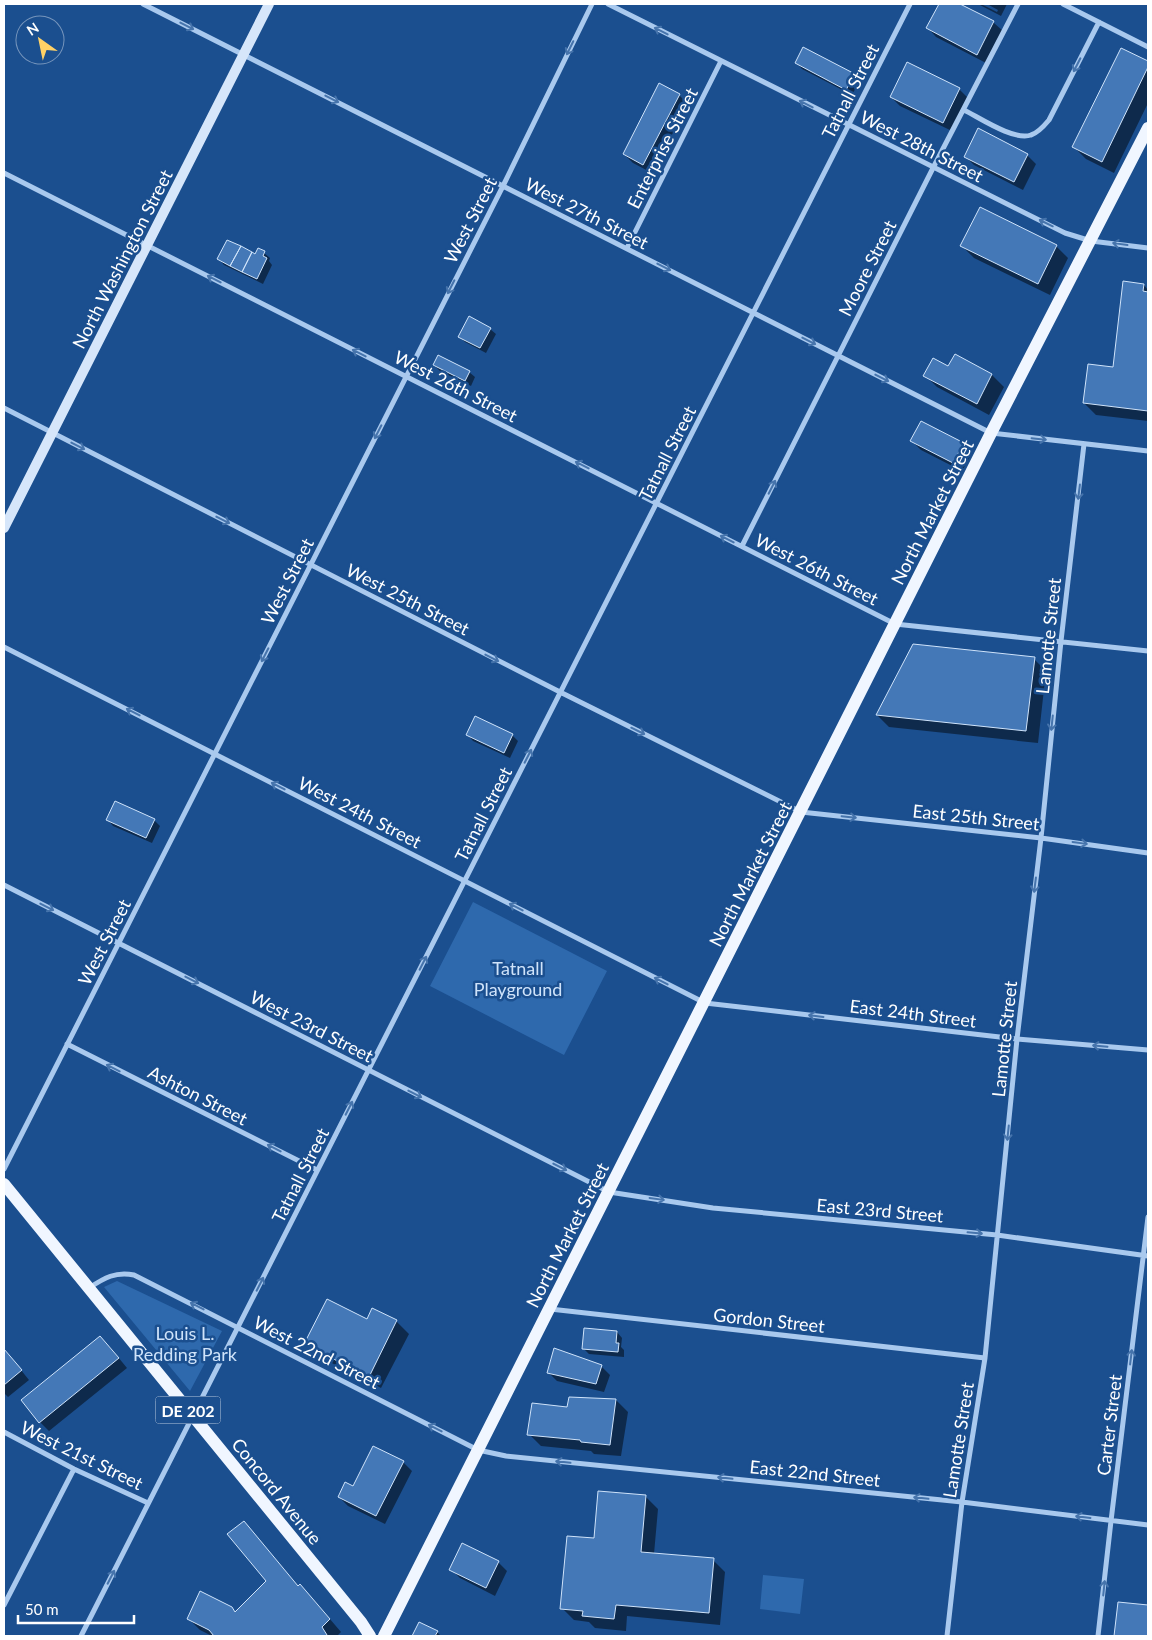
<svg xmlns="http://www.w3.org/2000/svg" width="1152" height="1640" font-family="Lato,sans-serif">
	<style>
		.green { fill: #2e69ad }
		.shadow { fill: #0007 }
		.building { fill: #4478b7; stroke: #cfe3fa }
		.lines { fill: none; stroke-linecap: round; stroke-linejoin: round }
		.minor { stroke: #a9c9ee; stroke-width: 5 }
		.secondary { stroke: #d6e6fa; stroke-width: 10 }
		.primary { stroke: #f0f6ff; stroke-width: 12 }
		.oneway { stroke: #4674ac }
		.labels { text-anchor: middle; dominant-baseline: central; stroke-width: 5; stroke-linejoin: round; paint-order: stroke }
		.shield { fill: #1b4f8f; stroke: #bbcadd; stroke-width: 1 }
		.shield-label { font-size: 16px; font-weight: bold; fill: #fff }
		.street-label { font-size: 18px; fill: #fff; stroke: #1b4f8f }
		.park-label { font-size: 18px; fill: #cfe3fa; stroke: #1b4f8f }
	</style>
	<rect width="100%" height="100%" fill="#1b4f8f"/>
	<path class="green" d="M473 902 607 971 564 1055 430 986Z
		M117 1281 222 1331 190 1391 104 1287Z
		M763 1575 804 1579 800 1614 760 1609Z"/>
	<path class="shadow" d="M940 4H957L994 23 1003 31 986 63 936 37 928 28Z
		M978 4H981L997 12 998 10 987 4H1007L1001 16Z
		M1122 49 1148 62V103L1114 173 1086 159 1074 147Z
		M797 63 854 75 860 80 852 95 802 69Z
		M959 89 968 98 952 131 900 106 891 97Z
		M679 95 688 104 652 173 633 163 624 154Z
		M1027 155 1036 164 1023 190 974 165 965 156Z
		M962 246H1056L1068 258 1050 295 974 258Z
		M264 253 270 258 269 261 272 265 263 284 224 265 219 259 255 256Z
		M1144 285 1148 290V421L1096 415 1084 403 1114 369Z
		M490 329 496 334 486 353 465 342 459 336Z
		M955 356 992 375 1004 387 989 415 937 387 925 375 949 368Z
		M434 365 469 372 475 377 471 386 440 371Z
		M912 441 963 444 972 453 962 471 921 450Z
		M1034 659 1046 671 1038 743 889 727 877 715Z
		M468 735H512L518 741 510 758 473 741Z
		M108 820H154L160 826 152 843 113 826Z
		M373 1310 397 1322 409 1334 381 1388 318 1356 306 1344 367 1321Z
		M617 1332 622 1338 621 1347 624 1350V1357L589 1354 583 1348Z
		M109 1346 127 1368 49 1431 40 1422Z
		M4 1349 29 1380 8 1397 4 1393Z
		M601 1366 610 1375 604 1392 557 1381 548 1372Z
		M616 1400 628 1412 621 1456 594 1454 591 1451 541 1446 529 1434 568 1408Z
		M403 1462 412 1471 385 1524 348 1506 339 1497 354 1488Z
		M600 1492 646 1497 658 1509 654 1554 713 1560 725 1572 720 1625 627 1616 626 1631 595 1628 589 1622 574 1620 562 1608 595 1539Z
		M244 1523 299 1587 300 1586 312 1598 341 1632 337 1636H212L200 1630 188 1618 235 1613 268 1582Z
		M498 1562 507 1571 495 1596 460 1578 451 1569Z
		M1119 1603 1148 1606V1636H1115Z
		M420 1623 437 1632 441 1636H413Z"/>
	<path class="building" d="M939 4H960L994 21 977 55 926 28Z
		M803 47 855 74 846 90 795 63Z
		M1121 48 1148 61V67L1102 162 1072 147Z
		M907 62 960 88 943 123 890 97Z
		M659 83 680 94 643 165 623 154Z
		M978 128 1028 154 1014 182 964 157Z
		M980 207 1057 245 1038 284 960 246Z
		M227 240 241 246 230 266 217 259Z
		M241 246 252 252 242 272 230 266Z
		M258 248 265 251 263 256 267 258 257 279 242 272 252 252 255 254Z
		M1123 281 1144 284 1143 291 1148 292V411L1083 403 1088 364 1113 367Z
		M469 316 491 328 480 348 458 337Z
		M955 354 992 374 977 404 923 376 933 358 948 366Z
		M438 355 470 371 465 381 433 365Z
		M921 421 964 443 953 463 910 441Z
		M913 644 1035 657 1026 731 876 715Z
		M475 716 513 734 504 753 466 735Z
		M115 801 155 819 146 838 106 820Z
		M327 1299 367 1319 372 1308 397 1320 369 1377 304 1344Z
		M584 1328 617 1331 616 1343H619L618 1352 582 1349Z
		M100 1336 119 1358 39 1423 21 1400Z
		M554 1348 602 1365 596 1384 547 1373Z
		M4 1349 22 1370 4 1385Z
		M569 1397 616 1399 610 1445 581 1442 580 1440 527 1435 532 1403 567 1407Z
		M373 1446 404 1461 376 1516 338 1497 345 1482 353 1486Z
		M598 1491 646 1495 641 1552 714 1558 709 1613 616 1605 614 1619 582 1616 583 1611 560 1609 567 1536 594 1538Z
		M244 1521 298 1586 300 1584 330 1619 322 1627 327 1635 326 1636H214L209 1630 187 1619 200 1591 232 1607 235 1612 266 1581 227 1534Z
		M462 1543 499 1561 486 1588 449 1570Z
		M1118 1602 1148 1605V1636H1114Z
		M419 1622 438 1631 435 1636H412Z"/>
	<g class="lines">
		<path class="minor" d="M143 4 991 433 1148 451
			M608 4 1065 233 1091 241 1148 248
			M1063 4 1148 47
			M964 110C980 118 1014 141 1031 135 1038 133 1044 126 1049 120L1099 22
			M4 173 895 624 1148 651
			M627 248 721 61
			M4 408 560 692 801 812 1041 838 1148 853
			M742 546 933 168 1018 4
			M4 647 705 1003 1017 1039 1148 1050
			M4 885 609 1192 713 1208 997 1235 1148 1256
			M67 1044 317 1170
			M4 1169 503 186 592 4
			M89 1288C104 1278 116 1271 134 1275L478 1450 506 1456 962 1502 1148 1525
			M550 1309 985 1358
			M4 1432 74 1469 148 1503
			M4 1605 74 1469
			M81 1636 910 4
			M947 1636 962 1502 985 1358 1017 1039 1041 838 1061 641 1084 444
			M1098 1636 1111 1521 1148 1217"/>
		<path class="secondary" d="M4 528 269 4"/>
		<path class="primary" d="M4 1184 361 1622 370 1636
			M384 1636 991 433 1148 128"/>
	</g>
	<defs><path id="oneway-shaft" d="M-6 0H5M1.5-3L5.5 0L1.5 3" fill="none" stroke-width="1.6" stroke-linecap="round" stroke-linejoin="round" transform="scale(1.25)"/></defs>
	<g class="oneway">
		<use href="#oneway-shaft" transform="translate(187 26) rotate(27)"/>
		<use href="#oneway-shaft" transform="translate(661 31) rotate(-153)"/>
		<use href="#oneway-shaft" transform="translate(570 48) rotate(116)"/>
		<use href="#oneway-shaft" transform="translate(1077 65) rotate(117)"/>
		<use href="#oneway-shaft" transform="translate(332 99) rotate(27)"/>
		<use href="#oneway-shaft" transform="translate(806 104) rotate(-153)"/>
		<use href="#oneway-shaft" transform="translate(1046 223) rotate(-154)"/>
		<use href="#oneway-shaft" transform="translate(1120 244) rotate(-172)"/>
		<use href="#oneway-shaft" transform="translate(664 267) rotate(27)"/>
		<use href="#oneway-shaft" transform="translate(214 279) rotate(-153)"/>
		<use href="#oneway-shaft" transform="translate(451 287) rotate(117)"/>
		<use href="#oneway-shaft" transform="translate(809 341) rotate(27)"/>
		<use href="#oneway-shaft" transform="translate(359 353) rotate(-153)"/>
		<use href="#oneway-shaft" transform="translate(882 378) rotate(27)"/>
		<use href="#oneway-shaft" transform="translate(378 432) rotate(117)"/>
		<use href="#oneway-shaft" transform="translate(1039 439) rotate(6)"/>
		<use href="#oneway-shaft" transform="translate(78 446) rotate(27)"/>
		<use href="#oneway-shaft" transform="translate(582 465) rotate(-153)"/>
		<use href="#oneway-shaft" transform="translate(772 487) rotate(-63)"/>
		<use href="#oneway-shaft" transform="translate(1079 492) rotate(97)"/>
		<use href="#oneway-shaft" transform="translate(223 520) rotate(27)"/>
		<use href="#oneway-shaft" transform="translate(727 539) rotate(-153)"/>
		<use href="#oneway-shaft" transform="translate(265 655) rotate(117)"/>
		<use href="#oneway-shaft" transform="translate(492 658) rotate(27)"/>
		<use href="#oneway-shaft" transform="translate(133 712) rotate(-153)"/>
		<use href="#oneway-shaft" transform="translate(1052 723) rotate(96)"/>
		<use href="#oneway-shaft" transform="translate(638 731) rotate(26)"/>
		<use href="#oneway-shaft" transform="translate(528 756) rotate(-63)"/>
		<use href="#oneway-shaft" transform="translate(278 786) rotate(-153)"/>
		<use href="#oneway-shaft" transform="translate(849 817) rotate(6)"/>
		<use href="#oneway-shaft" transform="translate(1080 843) rotate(8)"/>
		<use href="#oneway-shaft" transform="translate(1035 885) rotate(97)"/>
		<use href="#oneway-shaft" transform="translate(47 907) rotate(27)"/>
		<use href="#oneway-shaft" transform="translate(516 907) rotate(-153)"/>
		<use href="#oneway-shaft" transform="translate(423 963) rotate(-63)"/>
		<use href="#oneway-shaft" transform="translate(192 980) rotate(27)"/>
		<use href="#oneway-shaft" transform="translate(661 981) rotate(-153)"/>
		<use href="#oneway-shaft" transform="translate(816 1016) rotate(-173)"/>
		<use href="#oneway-shaft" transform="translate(1100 1046) rotate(-175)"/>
		<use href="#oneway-shaft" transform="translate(113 1068) rotate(-153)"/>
		<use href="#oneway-shaft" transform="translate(415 1094) rotate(27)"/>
		<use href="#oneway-shaft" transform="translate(349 1108) rotate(-63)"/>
		<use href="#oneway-shaft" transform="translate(1008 1133) rotate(96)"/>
		<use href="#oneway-shaft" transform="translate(274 1148) rotate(-153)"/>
		<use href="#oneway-shaft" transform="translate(560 1167) rotate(27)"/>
		<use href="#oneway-shaft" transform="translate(657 1199) rotate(8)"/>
		<use href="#oneway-shaft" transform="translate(975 1233) rotate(5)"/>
		<use href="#oneway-shaft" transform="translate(260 1284) rotate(-63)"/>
		<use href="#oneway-shaft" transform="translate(197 1306) rotate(-153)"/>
		<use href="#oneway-shaft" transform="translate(1131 1357) rotate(-83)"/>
		<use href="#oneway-shaft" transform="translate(435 1428) rotate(-153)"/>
		<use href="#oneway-shaft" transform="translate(563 1462) rotate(-174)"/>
		<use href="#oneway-shaft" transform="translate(725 1478) rotate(-174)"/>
		<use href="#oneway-shaft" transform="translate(921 1498) rotate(-174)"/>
		<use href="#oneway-shaft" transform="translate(1083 1517) rotate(-173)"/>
		<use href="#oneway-shaft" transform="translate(111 1577) rotate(-63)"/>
		<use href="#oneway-shaft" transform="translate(1104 1588) rotate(-84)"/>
	</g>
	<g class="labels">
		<rect class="shield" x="155.5" y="1396.5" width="65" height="27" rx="4"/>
		<g class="shield-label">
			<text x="188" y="1410">DE 202</text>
		</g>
		<g class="street-label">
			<text transform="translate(850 91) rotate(-63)">Tatnall Street</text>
			<text transform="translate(922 146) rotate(27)">West 28th Street</text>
			<text transform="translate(662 148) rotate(-63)">Enterprise Street</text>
			<text transform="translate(587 213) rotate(27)">West 27th Street</text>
			<text transform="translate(470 220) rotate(-63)">West Street</text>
			<text transform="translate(122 259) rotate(-63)">North Washington Street</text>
			<text transform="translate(867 268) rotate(-63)">Moore Street</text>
			<text transform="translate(456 386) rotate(27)">West 26th Street</text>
			<text transform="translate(667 453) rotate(-63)">Tatnall Street</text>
			<text transform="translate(932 512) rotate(-63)">North Market Street</text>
			<text transform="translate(817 569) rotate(27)">West 26th Street</text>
			<text transform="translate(287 581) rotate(-63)">West Street</text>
			<text transform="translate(408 599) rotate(27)">West 25th Street</text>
			<text transform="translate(1048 636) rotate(-84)">Lamotte Street</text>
			<text transform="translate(360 812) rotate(27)">West 24th Street</text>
			<text transform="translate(483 814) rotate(-63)">Tatnall Street</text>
			<text transform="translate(976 817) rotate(6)">East 25th Street</text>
			<text transform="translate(750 874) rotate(-63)">North Market Street</text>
			<text transform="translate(104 942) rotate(-63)">West Street</text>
			<text transform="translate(913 1013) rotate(7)">East 24th Street</text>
			<text transform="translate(312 1026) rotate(27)">West 23rd Street</text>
			<text transform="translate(1004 1039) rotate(-84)">Lamotte Street</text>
			<text transform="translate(198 1095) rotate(27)">Ashton Street</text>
			<text transform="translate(300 1175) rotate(-63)">Tatnall Street</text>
			<text transform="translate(880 1210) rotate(5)">East 23rd Street</text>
			<text transform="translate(567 1235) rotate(-63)">North Market Street</text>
			<text transform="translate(769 1320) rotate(6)">Gordon Street</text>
			<text transform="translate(317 1352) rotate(27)">West 22nd Street</text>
			<text transform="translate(1109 1425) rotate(-83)">Carter Street</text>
			<text transform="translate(958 1440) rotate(-81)">Lamotte Street</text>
			<text transform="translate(82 1455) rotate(26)">West 21st Street</text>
			<text transform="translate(815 1473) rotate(6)">East 22nd Street</text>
			<text transform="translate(277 1491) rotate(51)">Concord Avenue</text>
		</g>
		<g class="park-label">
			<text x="518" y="968">Tatnall<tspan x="518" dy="21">Playground</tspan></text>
			<text x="185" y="1333">Louis L.<tspan x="185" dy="21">Redding Park</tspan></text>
		</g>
	</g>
	<rect width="1152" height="1640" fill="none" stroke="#ffffff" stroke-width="10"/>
	<g transform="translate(40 40) rotate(327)"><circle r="24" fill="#1b4f8f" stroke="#7695bc"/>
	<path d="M0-4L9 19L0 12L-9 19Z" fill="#ffd166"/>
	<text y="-8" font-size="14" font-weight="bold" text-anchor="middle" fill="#ffffff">N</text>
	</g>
	<path d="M18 1615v8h116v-8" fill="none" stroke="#ffffff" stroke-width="2.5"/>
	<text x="25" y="1615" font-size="15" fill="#ffffff" stroke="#1b4f8f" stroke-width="4" paint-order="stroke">50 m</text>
</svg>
